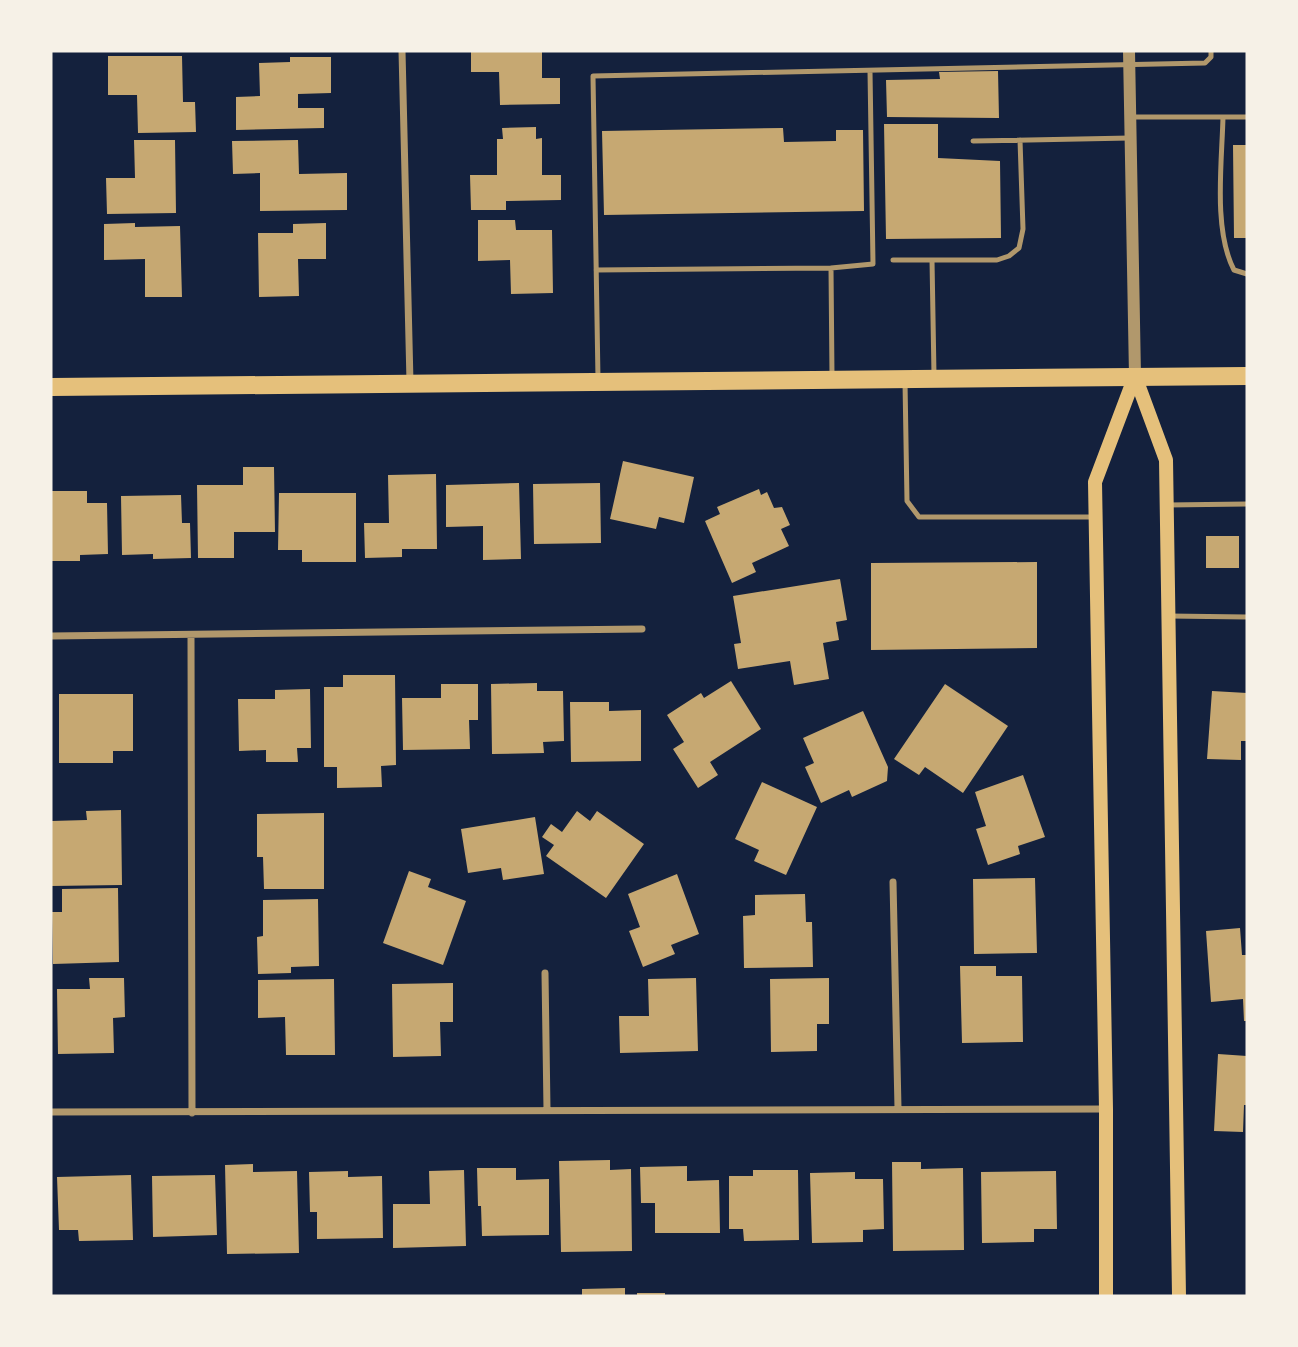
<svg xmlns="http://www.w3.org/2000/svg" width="1298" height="1347" font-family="Montserrat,sans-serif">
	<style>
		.building { fill: #c6a872 }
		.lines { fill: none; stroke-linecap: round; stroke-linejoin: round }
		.service { stroke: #b1986c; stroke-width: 5 }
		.minor { stroke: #b1986c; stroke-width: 7 }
		.tertiary { stroke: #b1986c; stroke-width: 12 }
		.secondary { stroke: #e5c07b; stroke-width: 14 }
		.primary { stroke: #e5c07b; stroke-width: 18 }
	</style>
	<rect width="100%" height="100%" fill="#14213d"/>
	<path class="building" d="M471 51H542V78H560V104L500 105 499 72H471Z
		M108 56H182L183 102H195L196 132 138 133 137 95H108Z
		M290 57H331V93L298 94V108H324V128L236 130V97L260 96 259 63 290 62Z
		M998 71 999 118 887 117 886 80 940 79 939 72Z
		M884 124H938V158L1000 161 1001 238 886 239Z
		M536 127V139L542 138V175H561V200L506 201V210H471L470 175H497V139H503L502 128Z
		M783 128 784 142 836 141V130H863L864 211 604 215 602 131Z
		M134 140H175L176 213 107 214 106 178H135Z
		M298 140 299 174 347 173V210L260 211V173L233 174 232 141Z
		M1233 145H1247V238H1234Z
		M478 220H515L516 230H552L553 293 511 294 510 260 478 261Z
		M135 223V227L180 226 182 297H145V259L104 260V224Z
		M326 223V259H298L299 296 259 297 258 233H293V224Z
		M623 461 694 477 684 523 659 517 656 529 610 519Z
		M243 467H274L275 532H234V558H198L197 485H243Z
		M436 474 437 549H402V557L365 558 364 523H389L388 475Z
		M519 483 521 559 483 560V526L446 527V485Z
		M600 483 601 543 534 544 533 484Z
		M759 489 761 495 767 492 774 508 782 507 790 525 781 529 789 546 752 563 756 572 732 583 705 521 720 514 717 507Z
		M51 491H87V503H107L108 554 80 555V561H51Z
		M279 493H356V562H302V550H278Z
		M181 495 182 523H190L191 558 153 559V554L122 555 121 496Z
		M1206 536H1239V568H1206Z
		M1037 562V648L871 650V563Z
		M840 579 847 620 836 622 839 640 823 643 829 679 794 685 790 661 738 669 734 644 741 643 733 596Z
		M343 675H395L396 765 381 766 382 787 337 788V767H324V687H343Z
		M731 681 761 729 710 762 718 775 698 788 673 749 684 742 667 715 701 693 704 698Z
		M537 683V691H563L564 741 543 742 544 753 492 754 491 684Z
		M441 684H478V720H469L470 749 403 750 402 698H441Z
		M945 684 1008 726 963 793 925 767 919 775 894 759Z
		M310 689 311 748H297L298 762H266V750L239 751 238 699H275V690Z
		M1212 691 1247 693V741H1241V760L1207 759Z
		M59 694H133V751H113V763H59Z
		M570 702H609V711L641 710V761L571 762Z
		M863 711 888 767 887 781 852 797 849 790 821 803 805 767 814 763 803 738Z
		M1023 775 1045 837 1018 846 1020 854 988 865 976 829 986 826 975 792Z
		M762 782 817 807 786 875 754 861 759 850 735 839Z
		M121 810 122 885 51 886V821L87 820 86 811Z
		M577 811 590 821 597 811 644 844 606 898 546 856 554 845 542 837 551 824 562 832Z
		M324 813V889H264L263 857H257V814Z
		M535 817 544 874 503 880 501 868 468 873 461 829Z
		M409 871 431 879 428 887 466 901 443 965 383 943Z
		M677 874 699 934 671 945 675 954 643 967 629 931 640 927 628 894Z
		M1035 878 1037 953 974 954 973 879Z
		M118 888 119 962 53 964 52 912H62V889Z
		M805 894 806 922H812L813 967 744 968 743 916 755 915V895Z
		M318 899 319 966 291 967V973L258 974 257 937 263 936V900Z
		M1240 928 1242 955H1247V1021H1244L1243 999 1211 1002 1206 931Z
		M960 966H996V976H1022L1023 1042 962 1043Z
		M89 978H124L125 1017 113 1018 114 1053 58 1054 57 989H90Z
		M696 978 698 1051 620 1053 619 1016H649L648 979Z
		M829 978V1024H817V1051L771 1052 770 979Z
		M334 979 335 1055H286L285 1017 258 1018V980Z
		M453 983V1022H440L441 1056 393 1057 392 984Z
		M1218 1054 1247 1056V1105H1244L1243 1132 1214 1131Z
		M610 1160V1170L631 1169 632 1251 561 1252 559 1161Z
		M892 1162H921V1169L963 1168 964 1250 893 1251Z
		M253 1164V1172L297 1171 299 1253 227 1254 225 1165Z
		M687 1166V1181L719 1180 720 1233H655V1203H641L640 1167Z
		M477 1168H516V1180L549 1179V1235L482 1236 481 1206H478Z
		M464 1170 466 1246 393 1248V1204H430L429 1171Z
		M753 1170H798L799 1240 744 1241 743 1229H729V1176H753Z
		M348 1171V1177L382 1176 383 1238 317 1239V1212H310L309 1172Z
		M1056 1171 1057 1229H1034V1242L982 1243 981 1172Z
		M855 1172V1179H883L884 1229 863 1230V1242L812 1243 810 1173Z
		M131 1175 133 1240 79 1241 78 1230H59L57 1177Z
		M215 1175 217 1235 153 1237 152 1176Z
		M625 1288V1296H582V1289Z
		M637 1293H665V1296H637Z"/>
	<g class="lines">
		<path class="service" d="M1131 117H1247
			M1223 117C1222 162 1213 230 1234 270L1247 274
			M973 141 1130 138
			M893 260H932L934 375
			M932 260H997L1009 256 1019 248 1023 229 1020 140
			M596 270 831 268
			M832 376 831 268 873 264 870 71
			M598 379 593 76 1205 63 1211 57V51
			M905 382 907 501 919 517H1095
			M1167 505 1247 504
			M1169 616 1247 617"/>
		<path class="minor" d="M402 51 410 382
			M191 635 192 1113
			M51 636 642 629
			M893 882 898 1108
			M545 973 547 1109
			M51 1112 1106 1109"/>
		<path class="tertiary" d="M1129 51 1135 376"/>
		<path class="secondary" d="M1135 376 1166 460 1179 1296
			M1106 1296V1109L1095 482 1135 376"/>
		<path class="primary" d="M51 387 1247 376"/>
	</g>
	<rect width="1298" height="1347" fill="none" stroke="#f6f1e7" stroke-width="105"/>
</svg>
